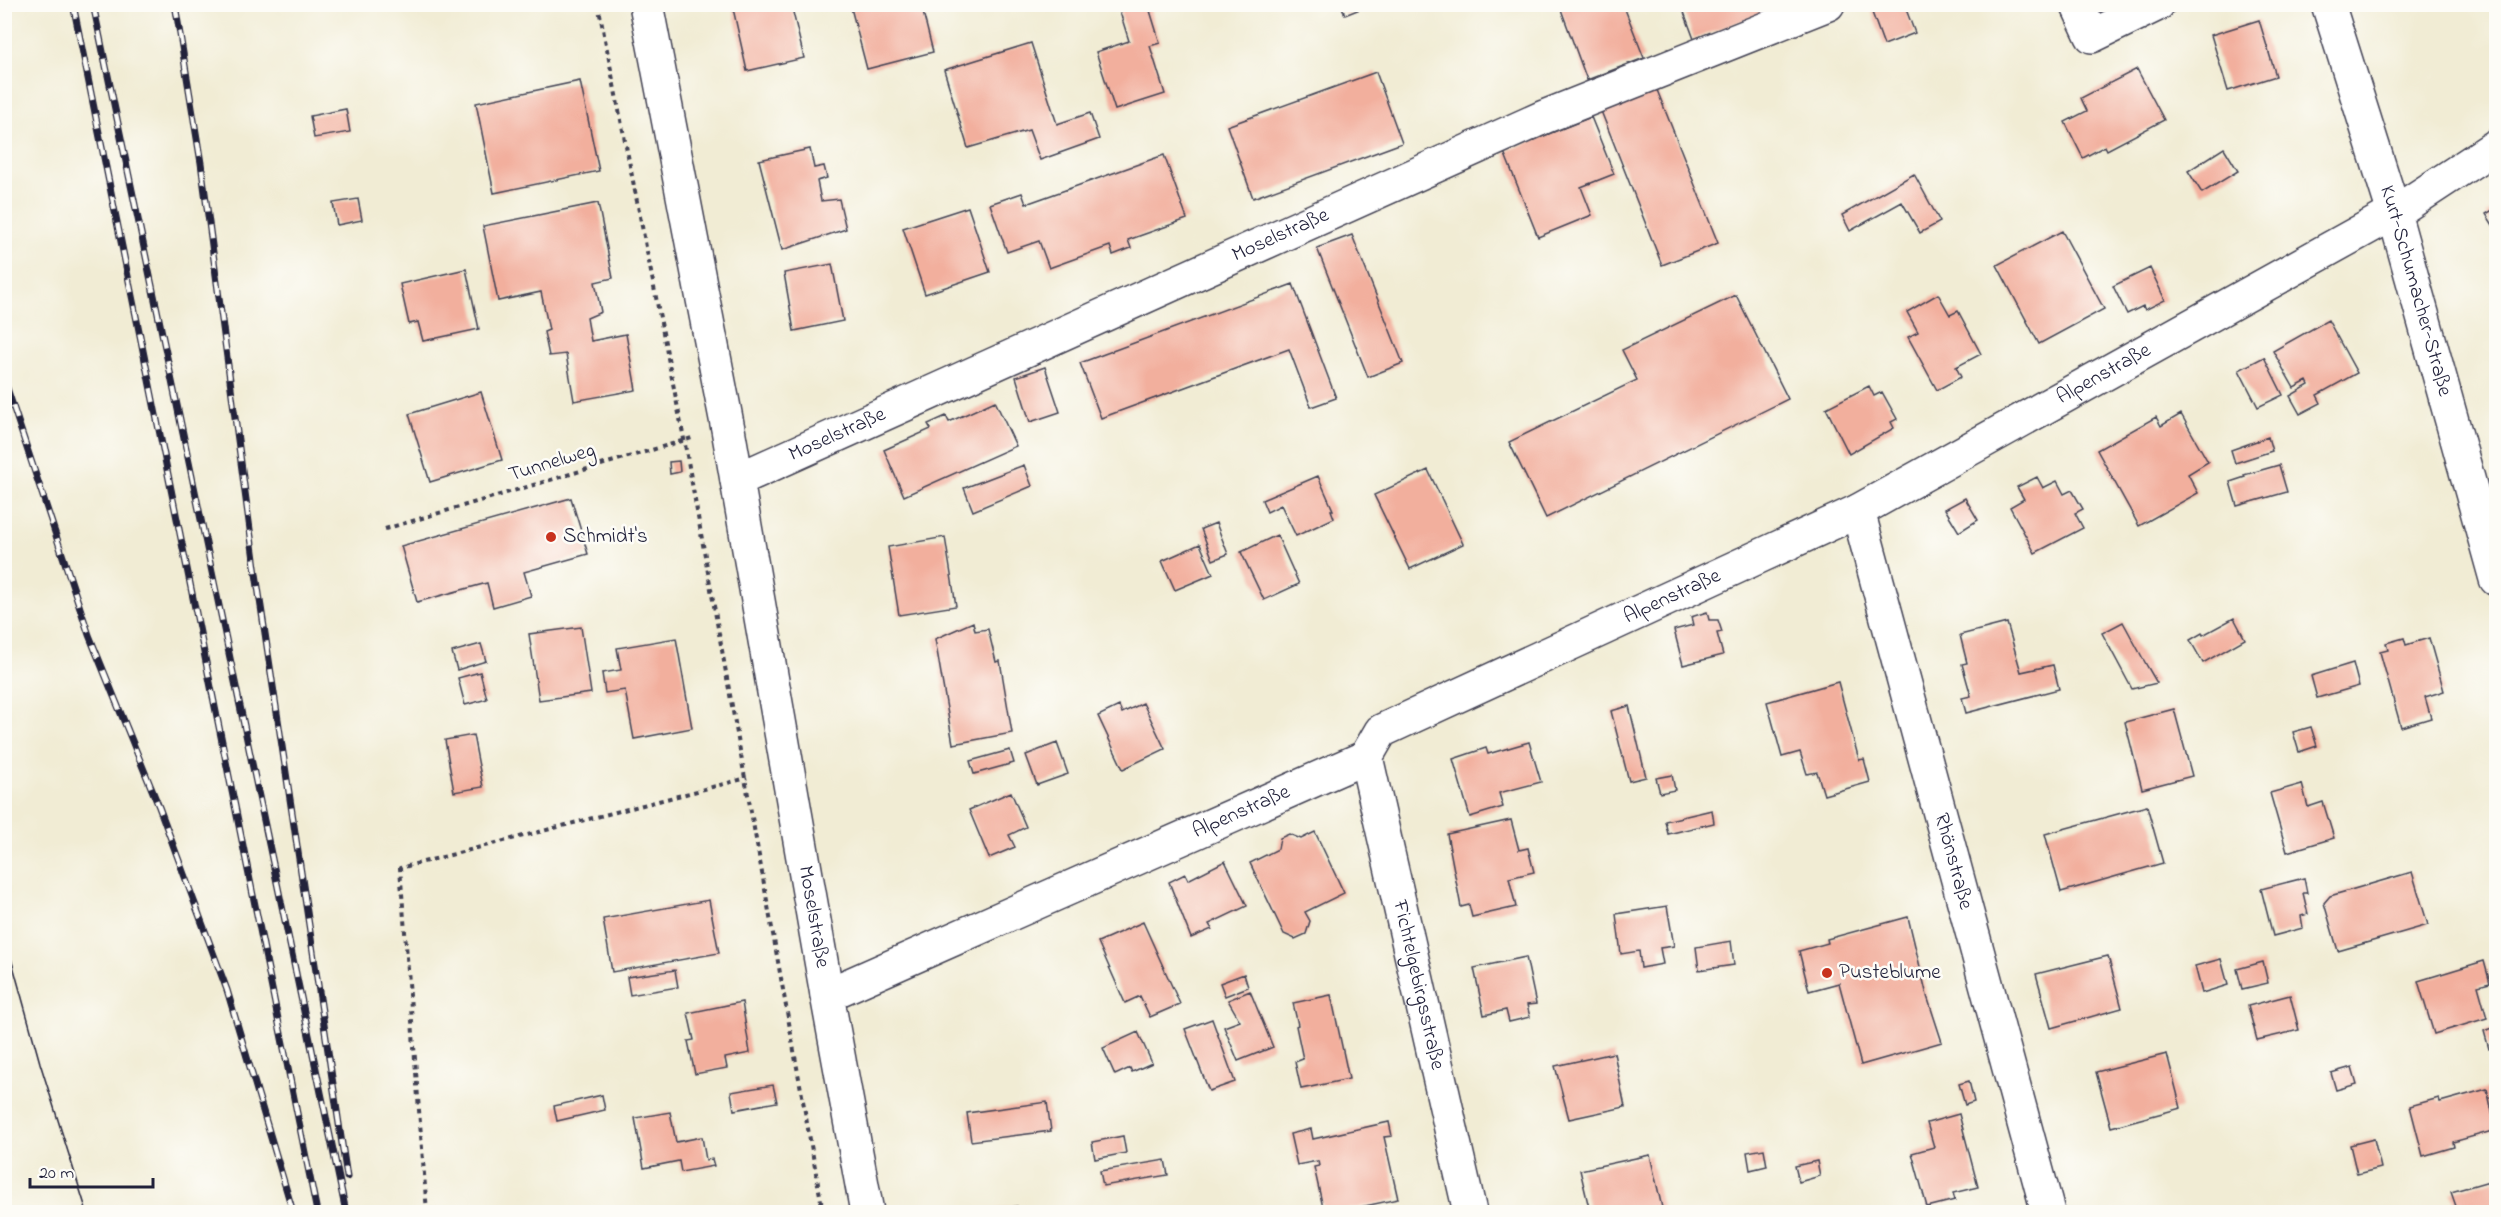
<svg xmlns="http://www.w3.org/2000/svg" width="2501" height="1217" font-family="'Indie Flower',sans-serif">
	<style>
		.building { fill: #f2af9d }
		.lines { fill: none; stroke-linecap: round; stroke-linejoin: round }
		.minor-casing { stroke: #414052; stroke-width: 36 }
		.path { stroke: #414052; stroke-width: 4; stroke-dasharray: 4.5 4.5; stroke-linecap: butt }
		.minor { stroke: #fff; stroke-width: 33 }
		.tram { stroke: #22223b; stroke-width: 1.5 }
		.rail-casing { stroke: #22223b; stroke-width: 7 }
		.rail { stroke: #fdfcf7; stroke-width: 4.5; stroke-dasharray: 14; stroke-linecap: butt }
		.poi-dot { fill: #c8321e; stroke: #fdfcf7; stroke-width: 2 }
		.labels { text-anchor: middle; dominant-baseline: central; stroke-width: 5; stroke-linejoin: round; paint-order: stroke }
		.street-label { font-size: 21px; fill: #22223b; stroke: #fdfcf7 }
		.poi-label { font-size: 21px; fill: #22223b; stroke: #fdfcf7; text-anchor: start }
	</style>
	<rect width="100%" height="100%" fill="#fdfcf7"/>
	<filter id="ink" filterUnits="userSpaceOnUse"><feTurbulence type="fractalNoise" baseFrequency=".0167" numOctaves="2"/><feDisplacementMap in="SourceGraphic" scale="12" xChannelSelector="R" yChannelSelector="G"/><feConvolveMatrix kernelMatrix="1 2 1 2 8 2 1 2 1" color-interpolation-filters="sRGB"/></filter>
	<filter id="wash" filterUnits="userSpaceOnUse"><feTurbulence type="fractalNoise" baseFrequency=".008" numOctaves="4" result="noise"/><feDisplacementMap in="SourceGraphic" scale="24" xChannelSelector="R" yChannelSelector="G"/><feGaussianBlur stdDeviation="1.35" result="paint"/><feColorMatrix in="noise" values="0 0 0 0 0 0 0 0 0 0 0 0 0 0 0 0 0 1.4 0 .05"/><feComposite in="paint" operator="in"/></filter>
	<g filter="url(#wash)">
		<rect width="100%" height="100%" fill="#f1ecd4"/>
		<g id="blocks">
			<path class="building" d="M732 4H791L804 58 747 71Z
				M850 4H921L933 52 867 69Z
				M1134 4H1148L1160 43 1150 46 1165 94 1115 110 1096 52 1129 41 1119 9Z
				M1341 4H1370V5L1345 15Z
				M1559 4H1623L1644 58 1587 80Z
				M1681 4H1785V5L1694 39Z
				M1875 4H1904L1915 33 1884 45 1870 7Z
				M2487 4H2496V20Z
				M2259 20 2276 76 2228 91 2211 35Z
				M1031 43 1057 124 1090 113 1099 139 1040 160 1029 130 968 148 944 70Z
				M2137 69 2164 120 2107 150 2105 146 2083 158 2065 122 2087 111 2081 98Z
				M1376 72 1402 143 1253 198 1227 126Z
				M580 81 599 171 494 193 476 103Z
				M1657 90 1718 243 1662 265 1601 111Z
				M346 109 350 132 314 138 310 116Z
				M1591 117 1614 174 1581 187 1592 215 1538 237 1504 152Z
				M2224 148 2238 171 2202 193 2188 171Z
				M810 149 814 168 824 166 827 178 817 181 821 201 839 199 846 229 782 250 759 160Z
				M1164 155 1187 219 1128 240 1131 248 1113 255 1110 246 1049 268 1039 241 1007 252 990 204 1022 193 1026 204Z
				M1914 174 1940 222 1920 233 1902 202 1850 231 1842 215Z
				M358 199 362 220 337 225 333 203Z
				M598 203 613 278 595 282 601 312 587 318 591 341 626 334 636 390 574 401 566 354 549 356 544 332 549 330 541 292 498 301 483 226Z
				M968 207 990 272 925 294 903 228Z
				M2496 208V230L2486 214Z
				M2062 231 2104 309 2039 344 1997 265Z
				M1352 235 1403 363 1368 377 1317 248Z
				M832 264 843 321 794 331 784 273Z
				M2150 268 2165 300 2145 310 2143 306 2127 314 2113 286Z
				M466 269 479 329 423 341 418 322 409 324 400 284Z
				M1293 284 1336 398 1311 407 1289 349 1101 418 1080 363Z
				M1938 294 1950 315 1958 311 1981 354 1956 367 1961 377 1937 390 1908 337 1918 332 1907 312Z
				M1736 295 1788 399 1546 518 1509 442 1637 380 1622 350Z
				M2328 320 2357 373 2317 395 2321 403 2300 414 2290 396 2309 385 2307 381 2294 388 2273 351Z
				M2264 357 2283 395 2258 407 2239 370Z
				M1045 367 1060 412 1030 422 1016 377Z
				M1869 386 1874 396 1882 392 1897 419 1891 422 1894 428 1849 454 1826 408Z
				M481 392 502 460 430 482 409 414Z
				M995 401 1016 446 904 496 884 450 931 429 928 424 946 416 949 422Z
				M2181 414 2208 462 2188 474 2198 493 2139 526 2097 450 2156 417 2161 426Z
				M2268 437 2272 451 2235 463 2231 450Z
				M679 461 680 472 670 474 669 462Z
				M1024 465 1032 486 973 511 964 488Z
				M2279 465 2287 492 2237 506 2230 482 2245 477 2244 475Z
				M1428 470 1463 544 1410 569 1374 495Z
				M1318 476 1333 510H1331L1334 518 1296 536 1281 505 1267 512 1262 500Z
				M2037 477 2043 488 2057 481 2064 494 2072 490 2083 509 2075 513 2083 528 2035 553 2010 507 2024 499 2017 487Z
				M571 498 588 554 524 572 531 596 493 607 487 583 417 602 401 546Z
				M1965 498 1978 520 1959 532 1945 509Z
				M1216 523 1228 554 1213 560 1201 529Z
				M1277 535 1299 584 1264 600 1241 552Z
				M945 537 956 606 899 615 888 547Z
				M1200 544 1213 574 1175 590 1162 561Z
				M1707 612 1709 620H1718L1722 632 1717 633 1723 655 1683 665 1674 630 1693 625 1691 617Z
				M2234 618 2245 639 2203 663 2190 640 2202 633 2203 635Z
				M973 622 975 631 988 629 996 662 1000 661 1012 733 953 744 935 639Z
				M2123 622 2147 666 2157 683 2132 689 2102 633Z
				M2007 623 2021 672 2053 665 2059 689 1966 713 1962 698 1971 696 1962 664 1967 663 1960 635Z
				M581 627 591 693 539 700 529 634Z
				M676 638 692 728 634 739 625 690 605 693 602 673 621 670 617 648Z
				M2404 638 2406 645 2429 638 2444 691 2425 697 2431 718 2401 727 2380 652 2388 650 2386 643Z
				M481 644 486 661 457 670 452 652Z
				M2353 663 2359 686 2317 698 2311 676Z
				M480 672 487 699 465 705 458 678Z
				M1838 682 1859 760 1864 759 1870 782 1824 795 1817 772 1807 774 1800 752 1782 757 1767 702Z
				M1143 703 1165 749 1123 769 1098 716 1119 706 1122 713Z
				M1629 706 1646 777 1629 781 1611 711Z
				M2174 709 2192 776 2142 789 2125 722Z
				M2311 727 2317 746 2299 752 2293 732Z
				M473 735 483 787 454 792 445 740Z
				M1529 742 1541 782 1499 793 1503 807 1470 817 1453 759 1486 748 1488 754Z
				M1057 743 1068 774 1037 785 1026 755Z
				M1010 750 1014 763 974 774 970 761Z
				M1672 775 1675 790 1660 793 1656 778Z
				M2302 784 2308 807 2323 802 2334 838 2287 852 2270 793Z
				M1011 792 1026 827 1009 835 1015 847 989 858 969 810Z
				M2147 806 2163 863 2061 892 2045 834Z
				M1712 810 1714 823 1668 834 1665 821Z
				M1511 820 1519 850 1528 848 1534 872 1509 878 1516 907 1472 917 1469 905 1461 907 1447 834Z
				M1315 832 1344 893 1305 912 1310 921 1306 934 1295 939 1284 934 1250 863 1278 849 1280 838 1289 834 1301 839Z
				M1225 861 1247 906 1209 924 1212 929 1191 938 1169 882 1185 874 1188 880Z
				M2412 872 2428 925 2338 951 2324 903 2330 896Z
				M2304 878 2307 893H2303L2308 914 2301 916 2303 928 2273 936 2261 889Z
				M709 900 719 953 612 972 603 919Z
				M1667 906 1674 946 1660 948 1663 964 1641 968 1639 951 1621 954 1616 914Z
				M1908 917 1927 996 1942 1042 1861 1065 1839 983 1809 991 1799 951 1828 943 1827 939Z
				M1143 922 1180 1004 1150 1017 1140 996 1125 1003 1098 942Z
				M1731 941 1734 965 1699 970 1696 947Z
				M2108 956 2122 1008 2051 1028 2036 974Z
				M1526 957 1536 1004 1527 1005 1530 1017 1509 1022 1506 1010 1484 1015 1474 968Z
				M2221 959 2228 985 2202 993 2195 966Z
				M2484 961 2490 983 2478 986 2487 1018 2434 1034 2418 981Z
				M2263 962 2268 983 2242 989 2237 969Z
				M675 970 678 987 630 995 627 977Z
				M1244 974 1248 987 1225 996 1220 983Z
				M1250 991 1273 1047 1238 1061 1224 1027 1240 1021 1228 1000Z
				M1331 995 1349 1079 1301 1089 1295 1062 1303 1059 1296 1026 1298 1025 1293 1003Z
				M2290 995 2299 1030 2257 1040 2248 1006Z
				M742 1002 750 1053 725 1058 727 1068 695 1074 688 1041 694 1040 688 1013Z
				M1212 1019 1235 1082 1209 1091 1185 1029Z
				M2496 1027V1046L2489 1049 2484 1031Z
				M1138 1032 1152 1063 1132 1072 1130 1068 1115 1075 1103 1048Z
				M1614 1053 1625 1107 1569 1119 1555 1066Z
				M2167 1054 2181 1108 2111 1127 2096 1072Z
				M2352 1067 2357 1084 2336 1090 2331 1073Z
				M1969 1081 1974 1102 1965 1105 1959 1084Z
				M773 1085 777 1102 734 1110 731 1092Z
				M2487 1089 2496 1130 2453 1142 2454 1147 2423 1156 2410 1106 2439 1098 2440 1102Z
				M602 1095 605 1110 557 1121 554 1106Z
				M1047 1102 1051 1131 971 1141 967 1113Z
				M670 1112 676 1142 702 1137 706 1160 712 1159 714 1166 681 1172 679 1161 644 1168 635 1118Z
				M1959 1114 1978 1187 1953 1193 1955 1200 1927 1207 1912 1153 1934 1147 1927 1123Z
				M1389 1122 1392 1136 1384 1137 1398 1199 1337 1212H1324L1314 1167 1319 1166 1318 1161 1297 1165 1290 1134 1311 1129 1313 1139Z
				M1123 1136 1126 1153 1095 1159 1092 1142Z
				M2374 1139 2381 1168 2357 1174 2350 1145Z
				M1764 1149 1767 1166 1750 1170 1747 1152Z
				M1650 1155 1663 1212H1590L1580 1170Z
				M1165 1160 1168 1175 1103 1186 1100 1171Z
				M1817 1161 1820 1176 1799 1182 1795 1166Z
				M2496 1179V1212H2458L2451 1192Z
				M1017 1206 1019 1212H986L985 1211Z"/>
		</g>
	</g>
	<g filter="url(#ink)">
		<use href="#blocks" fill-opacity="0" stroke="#414052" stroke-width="1.5"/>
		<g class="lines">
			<defs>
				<g id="minor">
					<path id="s1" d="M646 4 728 429 827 995 867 1212"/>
					<path d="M2077 4 2092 36 2158 4"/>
					<path id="s2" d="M2328 4 2394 213 2496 579"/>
					<path id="s3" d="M737 480 1544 117 1828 4"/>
					<path id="s4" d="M1858 511 2048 1212"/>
					<path id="s5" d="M1366 757 1470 1212"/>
					<path id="s6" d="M827 995 1366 757 1381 731 1858 511 2394 213 2496 146"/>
				</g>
			</defs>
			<use href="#minor" class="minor-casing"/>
			<path class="path" d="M598 4 684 439 823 1212
				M385 529 692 438
				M427 1212 400 868 747 778"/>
			<use href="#minor" class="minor"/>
			<path class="tram" d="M4 933 40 1063 87 1212"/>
			<defs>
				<path id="rail" d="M73 4 317 1212
					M93 4 346 1212
					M175 4 201 163 255 567 347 1177
					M4 379 89 635 159 807 227 990 293 1212"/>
			</defs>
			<use href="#rail" class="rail-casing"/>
			<use href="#rail" class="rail"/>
		</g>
	</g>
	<g class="poi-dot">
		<circle cx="551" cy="537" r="6"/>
		<circle cx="1827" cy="973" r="6"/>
	</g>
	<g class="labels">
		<g class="street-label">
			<text stroke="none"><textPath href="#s3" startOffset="596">Moselstraße</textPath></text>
			<text stroke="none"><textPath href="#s2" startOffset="300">Kurt-Schumacher-Straße</textPath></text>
			<text stroke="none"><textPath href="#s6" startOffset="1426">Alpenstraße</textPath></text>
			<text stroke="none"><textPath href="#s3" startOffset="110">Moselstraße</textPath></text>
			<text transform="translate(552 463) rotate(-17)">Tunnelweg</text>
			<text stroke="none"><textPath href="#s6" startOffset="940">Alpenstraße</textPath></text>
			<text stroke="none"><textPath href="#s6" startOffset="453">Alpenstraße</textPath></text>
			<text stroke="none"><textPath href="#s4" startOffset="363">Rhönstraße</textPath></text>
			<text stroke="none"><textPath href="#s1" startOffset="928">Moselstraße</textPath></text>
			<text stroke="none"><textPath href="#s5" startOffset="234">Fichtelgebirgsstraße</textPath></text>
		</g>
		<g class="poi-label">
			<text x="563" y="537">Schmidt's</text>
			<text x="1839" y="973">Pusteblume</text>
		</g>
	</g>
	<rect width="2501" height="1217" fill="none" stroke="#fdfcf7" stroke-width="24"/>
	<path d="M30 1178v9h123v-9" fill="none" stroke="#22223b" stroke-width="3"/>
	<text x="39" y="1178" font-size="18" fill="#22223b" stroke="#fdfcf7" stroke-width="4.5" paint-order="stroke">20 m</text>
</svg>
